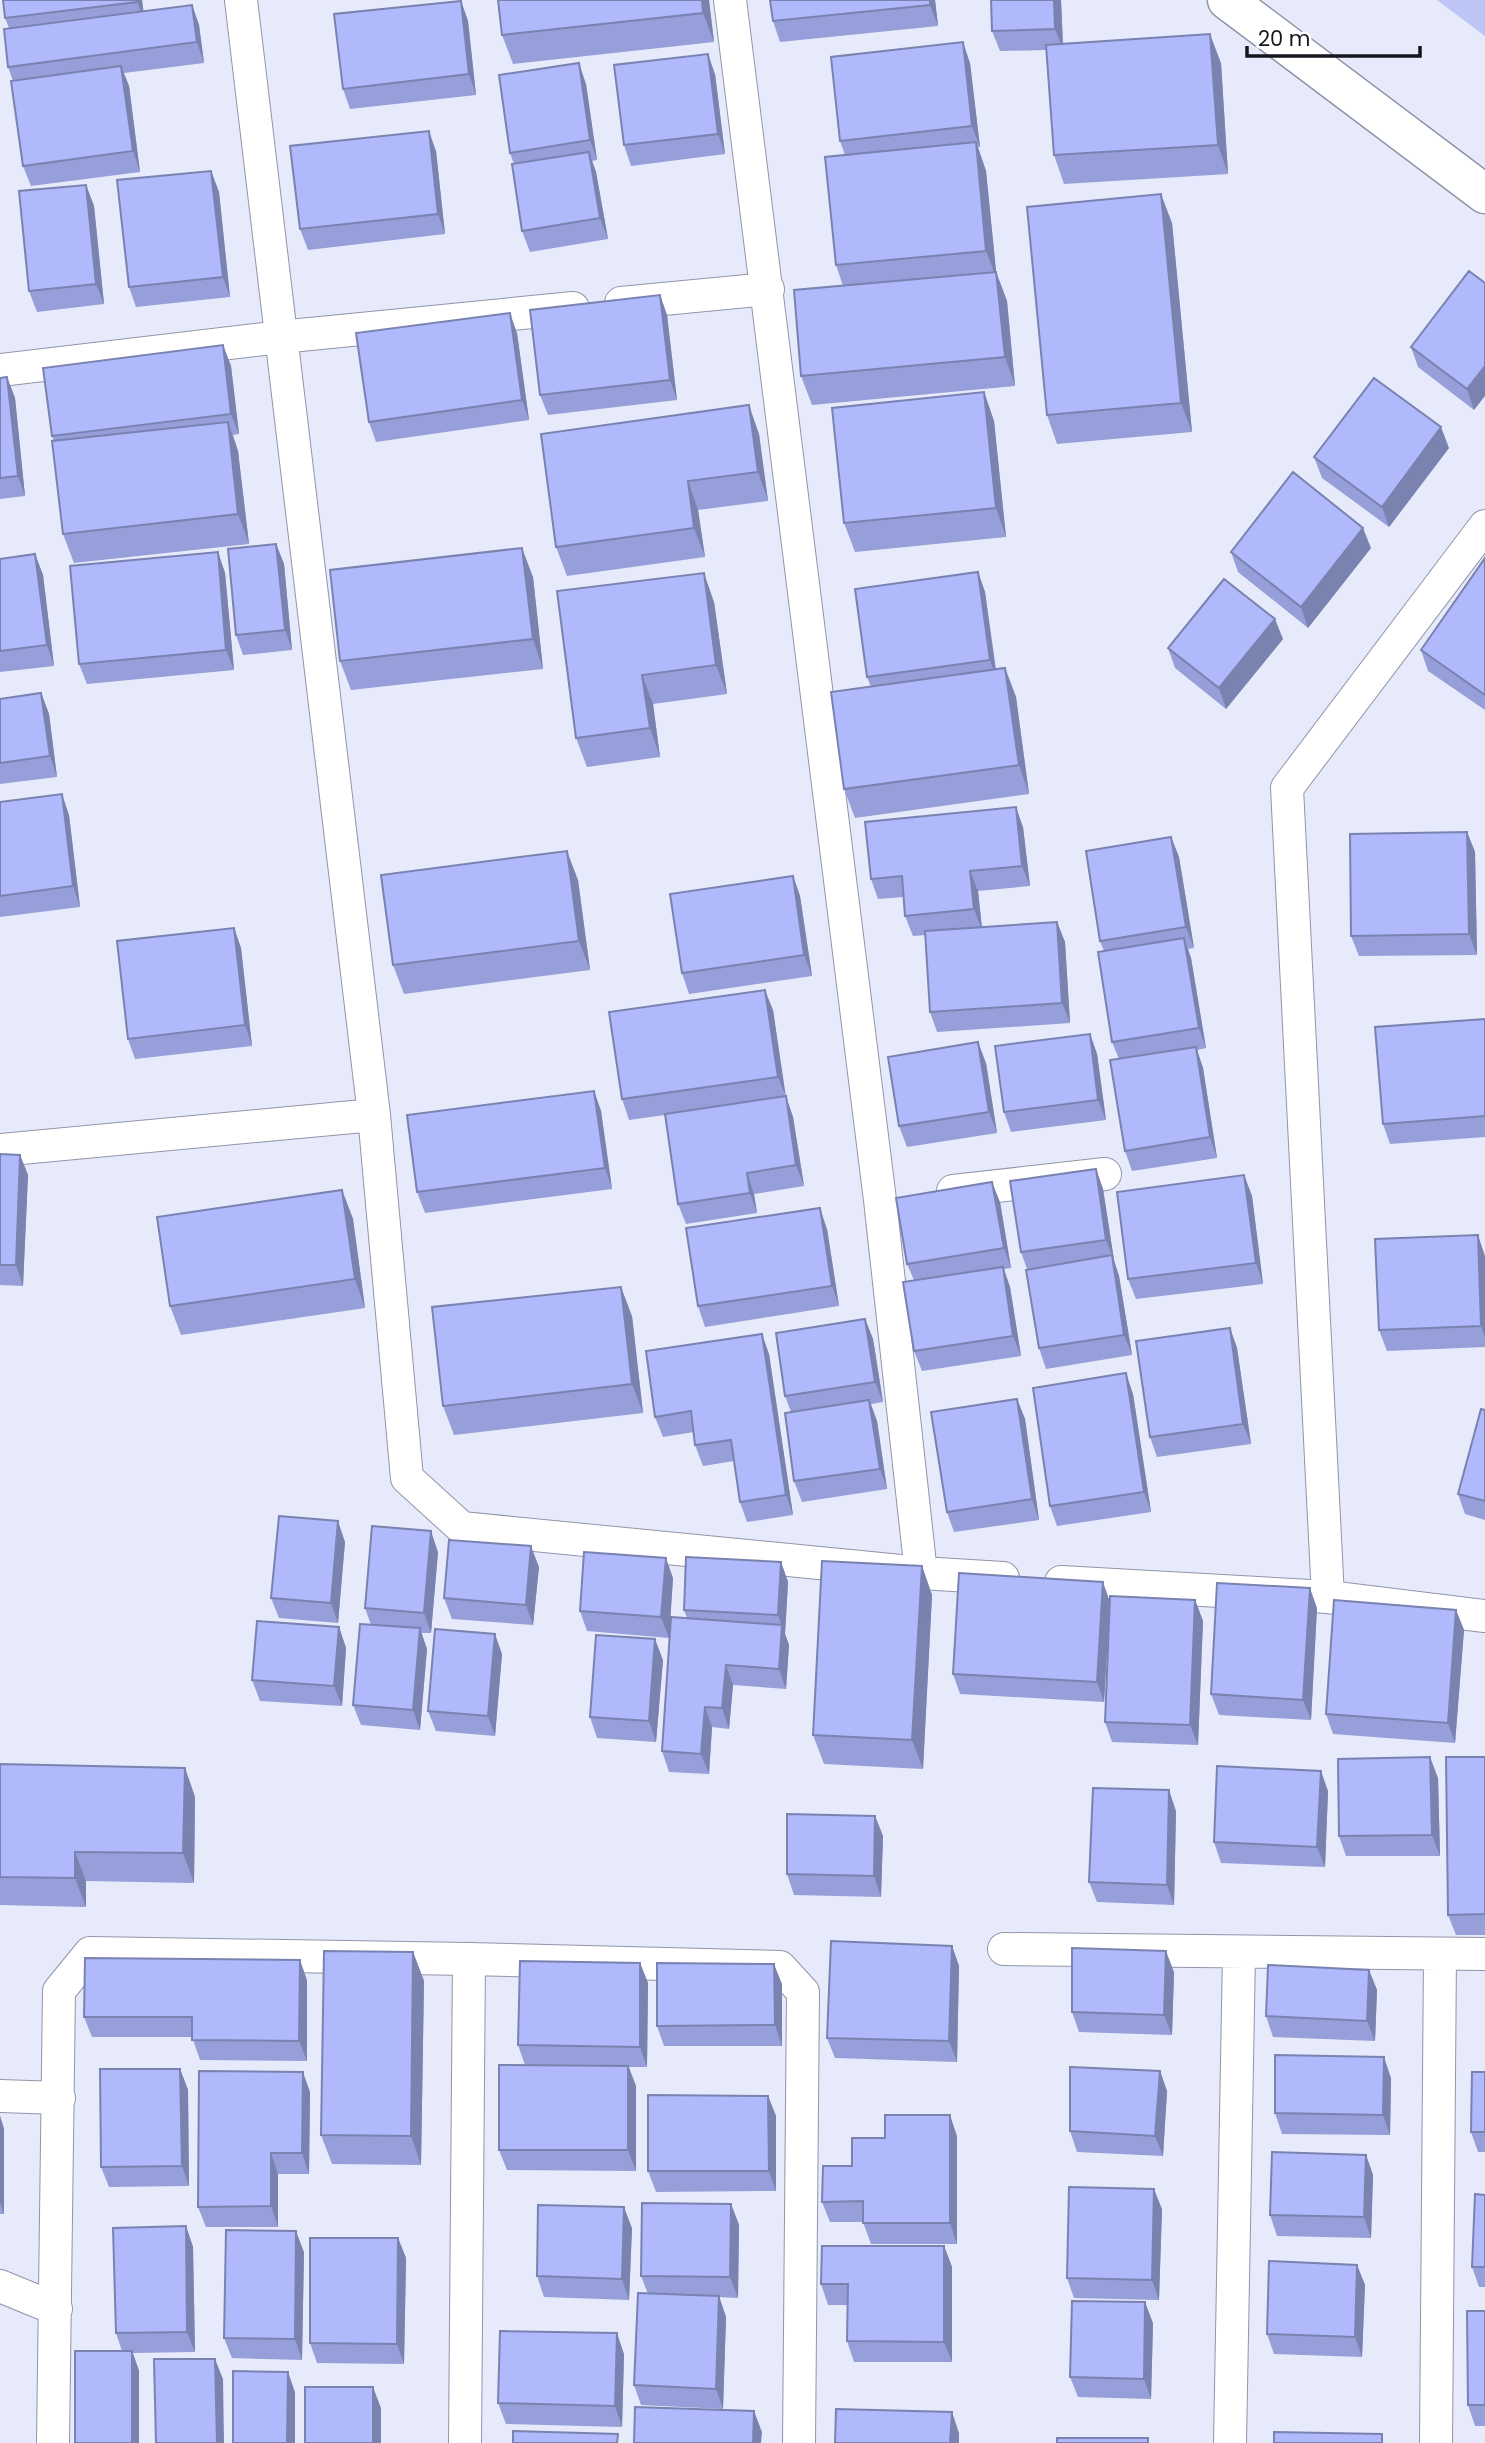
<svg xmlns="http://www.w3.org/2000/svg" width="1485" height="2443" font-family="Poppins,sans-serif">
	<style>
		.green { fill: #bcc5f6 }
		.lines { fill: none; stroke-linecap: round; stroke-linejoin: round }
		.lane-casing { stroke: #9195a8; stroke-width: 34 }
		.secondary-casing { stroke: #9195a8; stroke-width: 41 }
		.lane { stroke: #fff; stroke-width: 32 }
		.secondary { stroke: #fff; stroke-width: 38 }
		.wall { fill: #969fd9 }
		.shaded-wall { fill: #7a82b0 }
		.building { fill: #afb9fc; stroke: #7a82b0; stroke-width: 2 }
	</style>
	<rect width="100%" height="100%" fill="#e7eafb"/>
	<path class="green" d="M1437 0H1485V36Z"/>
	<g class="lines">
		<defs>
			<path id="lane" d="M241 0 374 1115 407 1478 462 1528 921 1573 1003 1578
				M730 0 880 1200 921 1573
				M621 303 768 289
				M0 370 280 337 573 308
				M0 1150 374 1115
				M953 1191 1105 1174
				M1061 1582 1328 1597 1485 1616
				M1328 1597 1287 788 1485 526
				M1004 1949 1485 1954
				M0 2096 59 2098
				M0 2286 56 2309
				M53 2443 59 1991 90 1953 469 1959 780 1967 803 1992 799 2443
				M465 2443 469 1959
				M1230 2443 1239 1953
				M1436 2443 1440 1954"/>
			<path id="secondary" d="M1227 0 1485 194"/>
		</defs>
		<use href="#lane" class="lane-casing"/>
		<use href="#secondary" class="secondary-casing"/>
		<use href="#lane" class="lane"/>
		<use href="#secondary" class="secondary"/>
	</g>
	<path class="wall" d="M3 0H142L143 11 192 5 199 25 204 63 124 73 129 86 140 172 31 186 23 166 13 81 8 67 9 28 5 18Z
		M498 0H709L714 42 513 64 502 35Z
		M770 0H935L938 26 780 42 773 21Z
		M1061 0 1063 44 1221 63 1228 174 1064 184 1054 155 1046 50 1000 51 992 31Z
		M461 1 468 21 476 95 350 109 343 89Z
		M970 63 980 147H978L986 171 996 272 1007 301 1015 386 812 405 801 376 843 286 836 265 845 155 840 141Z
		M715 74 725 154 631 166 624 145Z
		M586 84 597 160 592 161 596 172 608 239 530 252 522 231 514 164 510 153Z
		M436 151 445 234 308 250 300 229Z
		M211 171 219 192 230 297 136 307 129 287Z
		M86 185 94 206 104 304 37 312 29 291Z
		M1172 223 1192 432 1057 444 1047 415Z
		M1469 271 1474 410 1418 367 1411 347Z
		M660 295 667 315 677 400 548 415 540 395Z
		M517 333 529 420 376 442 369 422Z
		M223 345 231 366 239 434 233 435 238 451 249 544 74 563 63 534 54 441 52 436Z
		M7 377 15 398 25 496 0 499V378Z
		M984 392 994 421 1006 537 855 552 844 523Z
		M759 434 768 501 698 510 705 557 567 576 556 547Z
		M1449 448 1389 527 1322 478 1314 457Z
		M276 544 284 564 292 650 243 655 236 635Z
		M1371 548 1308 628 1238 572 1231 552Z
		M218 552 225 573 234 670 87 684 79 664Z
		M35 554 43 575 54 666 0 672V559Z
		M1485 558V710L1428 671 1421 650Z
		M978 572 985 592 996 669 1005 668 1016 697 1029 794 855 818 844 789 871 687 867 677Z
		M533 577 543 669 351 690 340 661Z
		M714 602 727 694 653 704 660 757 587 767 576 738Z
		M1283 639 1226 709 1175 668 1168 648Z
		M41 693 49 714 57 777 0 784V699Z
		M0 802 69 815 80 907 0 917Z
		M1023 827 1030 886 978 891 982 927 1057 922 1065 942 1070 1023 937 1032 930 1012 925 935 913 936 905 916 904 897 878 899 871 879Z
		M1467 832 1475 852 1477 955 1359 956 1351 936Z
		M1171 837 1179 857 1194 948 1188 949 1191 958 1206 1048 1197 1050 1203 1068 1217 1158 1132 1171 1125 1151 1119 1059 1112 1042 1104 951 1100 941Z
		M793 876 800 896 812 976 689 994 682 973Z
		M578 880 590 970 404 994 393 965Z
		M234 928 241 948 252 1046 135 1059 128 1039Z
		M773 1010 785 1096 793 1117 804 1186 754 1194 757 1213 686 1224 678 1204 665 1115 629 1120 622 1099Z
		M1485 1019V1137L1390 1144 1383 1124Z
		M1090 1034 1097 1054 1106 1120 1011 1132 1004 1112Z
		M986 1063 997 1133 907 1147 899 1126Z
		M594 1091 601 1111 612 1189 425 1213 417 1192Z
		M0 1154 20 1155 28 1175 23 1286 0 1285Z
		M1096 1169 1103 1189 1114 1260 1119 1276 1132 1355 1046 1369 1039 1348 1027 1269 1021 1252Z
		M1244 1175 1252 1196 1263 1284 1136 1299 1128 1279Z
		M342 1190 353 1219 365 1308 181 1335 170 1306Z
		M1000 1202 1011 1268 1004 1269 1010 1287 1021 1356 922 1371 914 1351V1280L907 1264Z
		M827 1229 839 1306 705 1327 698 1306Z
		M1485 1256V1347L1387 1351 1379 1330Z
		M632 1316 643 1413 454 1435 443 1406Z
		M865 1319 873 1339 883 1402 871 1404 877 1421 887 1489 802 1502 794 1481 791 1412 785 1396Z
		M1230 1328 1237 1348 1251 1444 1157 1457 1150 1437Z
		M769 1354 793 1515 747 1522 740 1502 734 1461 703 1466 695 1445 694 1432 663 1437 655 1417Z
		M1133 1394 1151 1512 1057 1526 1050 1506Z
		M1017 1399 1025 1419 1039 1520 954 1532 947 1512Z
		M1485 1410V1520L1465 1514 1458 1494Z
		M345 1542 338 1623 279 1618 271 1598Z
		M438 1552 431 1633H421L427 1649 420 1730 361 1725 353 1705 371 1625 365 1608Z
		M781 1562 788 1582 785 1634 789 1645 786 1689 733 1685 729 1729 712 1727 709 1774 669 1772 662 1751 687 1618 684 1610Z
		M922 1566 932 1595 923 1769 824 1764 813 1735Z
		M539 1567 533 1625 452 1619 444 1598Z
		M673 1578 669 1638 587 1631 580 1611Z
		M1195 1600 1203 1621 1198 1745 1112 1742 1105 1722 1108 1638 1104 1702 960 1694 953 1674 1110 1601Z
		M1317 1608 1311 1720 1219 1715 1211 1694Z
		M1456 1610 1464 1630 1455 1743 1333 1734 1326 1714Z
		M339 1627 346 1648 342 1706 260 1701 252 1680Z
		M502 1654 495 1736 436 1731 428 1711Z
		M663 1660 656 1742 597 1738 590 1717Z
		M1485 1757V1935H1456L1448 1915Z
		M0 1764 185 1768 195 1797 194 1883 86 1881V1907L0 1905Z
		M1438 1778 1440 1856H1346L1339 1836Z
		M1328 1791 1325 1867 1221 1863 1214 1842Z
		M1176 1811 1174 1905 1097 1902 1089 1882Z
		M875 1816 883 1836 881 1897 794 1895 787 1874Z
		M952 1946 959 1966 957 2062 835 2058 827 2038Z
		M413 1952 424 1981 421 2165 332 2164 321 2135Z
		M640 1963 648 1983 647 2067H629L636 2086V2171L507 2170 499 2150 525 2065 518 2045Z
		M1369 1970 1377 1990 1375 2041 1273 2037 1266 2016Z
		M1174 1972 1172 2035 1079 2032 1072 2012Z
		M307 1980V2061L200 2060 192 2037H92L84 2017Z
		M782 1984V2046H664L657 2026Z
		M180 2069 188 2090 189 2186 109 2187 101 2167Z
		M1160 2071 1167 2091 1163 2156 1077 2152 1070 2131Z
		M1485 2072V2152H1478L1471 2132Z
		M1391 2078 1390 2135 1282 2134 1275 2113Z
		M310 2092 309 2174H278V2227H206L198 2207Z
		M768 2096 776 2116V2191L656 2192 648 2171Z
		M0 2116 4 2129V2214H0Z
		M957 2136V2244H871L863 2222H830L822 2202 852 2166 885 2138Z
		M1366 2155 1373 2175 1371 2238 1277 2236 1270 2215Z
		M1485 2195V2287H1479L1472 2267Z
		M731 2204 739 2225 738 2298 719 2297 726 2317 723 2409 641 2405 634 2385 648 2294 641 2276Z
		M1162 2209 1159 2300 1074 2298 1067 2278Z
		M186 2226 193 2247 195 2352 133 2353 139 2371V2443H75L122 2351 116 2333Z
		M632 2228 629 2300 544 2297 537 2276Z
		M398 2238 406 2258 404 2364 317 2363 310 2343Z
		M944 2246 952 2267V2362H854L847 2341V2305H828L821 2284Z
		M304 2252 302 2360 232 2358 224 2338Z
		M1357 2265 1365 2285 1362 2357 1274 2354 1267 2334Z
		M1485 2311V2426H1475L1468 2405Z
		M1153 2323 1151 2399 1078 2397 1070 2377Z
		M624 2354 622 2427 506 2424 498 2403Z"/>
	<path class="shaded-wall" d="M137 0H142L145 22 137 2Z
		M702 0H709L714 42 703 13Z
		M930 0H935L938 26 930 5Z
		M1054 0H1061L1063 49 1055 29Z
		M461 1 468 21 476 95 469 74Z
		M192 5 199 25 204 63 197 42Z
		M1210 34 1221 63 1228 174 1218 145Z
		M963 42 970 63 980 147 972 126Z
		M708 54 715 74 725 154 718 134Z
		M579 63 586 84 597 160 590 140Z
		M121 66 129 86 140 172 133 151Z
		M429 131 436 151 445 234 438 214Z
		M976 142 986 171 997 280 986 251Z
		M589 152 596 172 608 239 600 218Z
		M211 171 219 192 230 297 223 277Z
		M86 185 94 206 104 304 96 284Z
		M1161 194 1172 223 1192 432 1181 403Z
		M996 272 1007 301 1015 386 1005 357Z
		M660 295 667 315 677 400 670 380Z
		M510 313 517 333 529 420 522 400Z
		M223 345 231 366 239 434 231 414Z
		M1485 366V396L1474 410 1467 389Z
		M7 377 15 398 25 496 18 476Z
		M984 392 994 421 1006 537 996 508Z
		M749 405 759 434 768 501 758 472Z
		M228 422 238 451 249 544 238 514Z
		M1441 427 1449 448 1389 527 1382 507Z
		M688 481 698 510 705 557 694 528Z
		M1363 528 1371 548 1308 628 1301 607Z
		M276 544 284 564 292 650 285 630Z
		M522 548 533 577 543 669 533 639Z
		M218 552 225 573 234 670 226 650Z
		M35 554 43 575 54 666 47 645Z
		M978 572 985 592 997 681 990 660Z
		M704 573 714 602 727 694 716 665Z
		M1275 619 1283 639 1226 709 1219 688Z
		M1005 668 1016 697 1029 794 1019 765Z
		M642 675 653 704 660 757 650 728Z
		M41 693 49 714 57 777 50 756Z
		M62 794 69 815 80 907 73 886Z
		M1016 807 1023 827 1030 886 1022 866Z
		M1467 832 1475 852 1477 955 1469 934Z
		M1171 837 1179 857 1194 948 1186 927Z
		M567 851 578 880 590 970 579 941Z
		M970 871 978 891 982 930 974 909Z
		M793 876 800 896 812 976 804 955Z
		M1057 922 1065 942 1070 1023 1062 1003Z
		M234 928 241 948 252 1046 245 1025Z
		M1184 938 1191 958 1206 1048 1199 1028Z
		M765 990 773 1010 786 1097 778 1077Z
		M1090 1034 1097 1054 1106 1120 1098 1100Z
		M978 1042 986 1063 997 1133 989 1112Z
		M1196 1047 1203 1068 1217 1158 1210 1137Z
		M594 1091 601 1111 612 1189 605 1168Z
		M786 1096 793 1117 804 1186 796 1165Z
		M20 1155 28 1175 23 1286 16 1265Z
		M1096 1169 1103 1189 1114 1260 1106 1240Z
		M747 1173 754 1194 757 1213 750 1193Z
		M1244 1175 1252 1196 1263 1284 1256 1263Z
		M992 1182 1000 1202 1011 1268 1004 1248Z
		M342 1190 353 1219 365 1308 355 1279Z
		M820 1208 827 1229 839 1306 832 1286Z
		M1478 1235 1485 1256V1337L1481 1326Z
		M1112 1255 1119 1276 1132 1355 1124 1335Z
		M1003 1267 1010 1287 1021 1356 1013 1336Z
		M621 1287 632 1316 643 1413 632 1384Z
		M865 1319 873 1339 883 1402 875 1382Z
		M1230 1328 1237 1348 1251 1444 1243 1424Z
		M762 1334 769 1354 793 1515 786 1495Z
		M1126 1373 1133 1394 1151 1512 1144 1492Z
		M1017 1399 1025 1419 1039 1520 1032 1499Z
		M869 1400 877 1421 887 1489 880 1469Z
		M338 1521 345 1542 338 1623 331 1603Z
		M431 1531 438 1552 431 1633 424 1613Z
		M531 1546 539 1567 533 1625 526 1605Z
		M666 1558 673 1578 669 1638 661 1617Z
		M781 1562 788 1582 785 1634 789 1645 786 1689 779 1669 782 1626 778 1615Z
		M922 1566 932 1595 923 1769 912 1740Z
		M1103 1582 1110 1602 1104 1702 1097 1682Z
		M1310 1588 1317 1608 1311 1720 1303 1700Z
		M1195 1600 1203 1621 1198 1745 1190 1725Z
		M1456 1610 1464 1630 1455 1743 1448 1723Z
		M339 1627 346 1648 342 1706 334 1686Z
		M420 1628 427 1649 420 1730 413 1710Z
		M495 1634 502 1654 495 1736 488 1716Z
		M655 1639 663 1660 656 1742 649 1721Z
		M726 1665 733 1685 729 1729 722 1708Z
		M705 1707 712 1727 709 1774 701 1754Z
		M1430 1757 1438 1778 1440 1856 1432 1835Z
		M185 1768 195 1797 194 1883 183 1853Z
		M1321 1771 1328 1791 1325 1867 1317 1847Z
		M1169 1790 1176 1811 1174 1905 1167 1885Z
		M875 1816 883 1836 881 1897 874 1876Z
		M75 1852 86 1881V1907L75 1878Z
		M952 1946 959 1966 957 2062 949 2041Z
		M1166 1951 1174 1972 1172 2035 1164 2015Z
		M413 1952 424 1981 421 2165 411 2136Z
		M300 1960 307 1980V2061L299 2041Z
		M640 1963 648 1983 647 2067 640 2047Z
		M774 1964 782 1984V2046L775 2025Z
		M1369 1970 1377 1990 1375 2041 1367 2021Z
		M1384 2057 1391 2078 1390 2135 1383 2115Z
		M628 2066 636 2086V2171L628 2150Z
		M180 2069 188 2090 189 2186 182 2166Z
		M1160 2071 1167 2091 1163 2156 1155 2136Z
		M303 2072 310 2092 309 2174 302 2153Z
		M768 2096 776 2116V2191L769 2171Z
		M950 2115 957 2136V2244L950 2223Z
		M0 2116 4 2129V2214L0 2202Z
		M271 2153 278 2174V2227L271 2206Z
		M1366 2155 1373 2175 1371 2238 1364 2217Z
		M1154 2189 1162 2209 1159 2300 1152 2280Z
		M731 2204 739 2225 738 2298 730 2277Z
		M624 2207 632 2228 629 2300 622 2279Z
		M186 2226 193 2247 195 2352 187 2332Z
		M296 2231 304 2252 302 2360 295 2339Z
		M398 2238 406 2258 404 2364 397 2344Z
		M944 2246 952 2267V2362L944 2342Z
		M1357 2265 1365 2285 1362 2357 1355 2337Z
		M719 2296 726 2317 723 2409 716 2389Z
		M1145 2302 1153 2323 1151 2399 1144 2379Z
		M617 2333 624 2354 622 2427 615 2406Z
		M132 2351 139 2371V2443H132Z
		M215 2359 223 2379 224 2443H217Z
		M288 2372 295 2392V2443H287Z
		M373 2387 381 2408V2443H373Z
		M754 2411 762 2432 761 2443H753Z
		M952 2412 959 2433V2443H950Z"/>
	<path class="building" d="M3 0H137V2L5 18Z
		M498 0H702L703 13 502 35Z
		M770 0H930V5L773 21Z
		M991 0H1054L1055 29 992 31Z
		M461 1 469 74 343 89 334 14Z
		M192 5 197 42 8 67 4 29Z
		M1210 34 1218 145 1054 155 1046 45Z
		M963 42 972 126 840 141 831 57Z
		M708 54 718 134 624 145 614 65Z
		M579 63 590 140 510 153 499 75Z
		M121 66 133 151 23 166 11 81Z
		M429 131 438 214 300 229 290 146Z
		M976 142 986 251 836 265 825 157Z
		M589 152 600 218 522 231 512 164Z
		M211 171 223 277 129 287 117 180Z
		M86 185 96 284 29 291 19 191Z
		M1161 194 1181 403 1047 415 1027 207Z
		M1469 271 1485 283V366L1467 389 1411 347Z
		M996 272 1005 357 801 376 794 290Z
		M660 295 670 380 540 395 530 310Z
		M510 313 522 400 369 422 356 333Z
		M223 345 231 414 52 436 43 368Z
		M7 377 18 476 0 478V378Z
		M1374 378 1441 427 1382 507 1314 457Z
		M984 392 996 508 844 523 832 408Z
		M749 405 758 472 688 481 694 528 556 547 541 434Z
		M228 422 238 514 63 534 52 441Z
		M1293 472 1363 528 1301 607 1231 552Z
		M276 544 285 630 236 635 228 549Z
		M522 548 533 639 340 661 330 570Z
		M218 552 226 650 79 664 70 566Z
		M35 554 47 645 0 651V559Z
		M1485 558V695L1421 650Z
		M978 572 990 660 867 677 855 589Z
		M704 573 716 665 642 675 650 728 576 738 557 591Z
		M1224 579 1275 619 1219 688 1168 648Z
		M1005 668 1019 765 844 789 831 692Z
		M41 693 50 756 0 763V699Z
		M62 794 73 886 0 896V802Z
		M1016 807 1022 866 970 871 974 909 905 916 902 876 871 879 865 822Z
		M1467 832 1469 934 1351 936 1350 834Z
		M1171 837 1186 927 1100 941 1086 851Z
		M567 851 579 941 393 965 381 875Z
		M793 876 804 955 682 973 670 894Z
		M1057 922 1062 1003 930 1012 925 931Z
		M234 928 245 1025 128 1039 117 941Z
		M1184 938 1199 1028 1112 1042 1098 952Z
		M765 990 778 1077 622 1099 609 1012Z
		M1485 1019V1116L1383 1124 1375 1027Z
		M1090 1034 1098 1100 1004 1112 995 1046Z
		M978 1042 989 1112 899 1126 888 1057Z
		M1196 1047 1210 1137 1125 1151 1110 1060Z
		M594 1091 605 1168 417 1192 407 1115Z
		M786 1096 796 1165 747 1173 750 1193 678 1204 665 1114Z
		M0 1154 20 1155 16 1265H0Z
		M1096 1169 1106 1240 1021 1252 1010 1181Z
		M1244 1175 1256 1263 1128 1279 1117 1192Z
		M992 1182 1004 1248 907 1264 896 1198Z
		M342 1190 355 1279 170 1306 157 1217Z
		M820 1208 832 1286 698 1306 686 1228Z
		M1478 1235 1481 1326 1379 1330 1375 1239Z
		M1112 1255 1124 1335 1039 1348 1026 1270Z
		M1003 1267 1013 1336 914 1351 903 1282Z
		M621 1287 632 1384 443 1406 432 1307Z
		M865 1319 875 1382 785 1396 776 1333Z
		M1230 1328 1243 1424 1150 1437 1136 1341Z
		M762 1334 786 1495 740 1502 731 1440 695 1445 691 1411 655 1417 646 1351Z
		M1126 1373 1144 1492 1050 1506 1033 1388Z
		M1017 1399 1032 1499 947 1512 931 1412Z
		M869 1400 880 1469 794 1481 785 1413Z
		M1481 1409 1485 1410V1501L1458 1494Z
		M279 1516 338 1521 331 1603 271 1598Z
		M372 1526 431 1531 424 1613 365 1608Z
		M449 1540 531 1546 526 1605 444 1598Z
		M584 1552 666 1558 661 1617 580 1611Z
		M686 1557 781 1562 778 1615 684 1610Z
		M822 1561 922 1566 912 1740 813 1735Z
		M959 1573 1103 1582 1097 1682 953 1674Z
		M1217 1583 1310 1588 1303 1700 1211 1694Z
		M1110 1596 1195 1600 1190 1725 1105 1722Z
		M1334 1600 1456 1610 1448 1723 1326 1714Z
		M671 1617 782 1625 779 1669 726 1665 722 1708 705 1707 701 1754 662 1751Z
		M257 1621 339 1627 334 1686 252 1680Z
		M360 1624 420 1628 413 1710 353 1705Z
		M435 1629 495 1634 488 1716 428 1711Z
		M596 1635 655 1639 649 1721 590 1717Z
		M1430 1757 1432 1835 1339 1836 1338 1759Z
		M1446 1757H1485V1914L1448 1915Z
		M0 1764 185 1768 183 1853 75 1852V1878L0 1877Z
		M1217 1766 1321 1771 1317 1847 1214 1842Z
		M1093 1788 1169 1790 1167 1885 1089 1882Z
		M787 1814 875 1816 874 1876 787 1874Z
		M831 1941 952 1946 949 2041 827 2038Z
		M1072 1948 1166 1951 1164 2015 1072 2012Z
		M324 1951 413 1952 411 2136 321 2135Z
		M85 1958 300 1960 299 2041 192 2040V2017H84Z
		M520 1961 640 1963V2047L518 2045Z
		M657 1963 774 1964 775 2025 657 2026Z
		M1268 1965 1369 1970 1367 2021 1266 2016Z
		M1275 2055 1384 2057 1383 2115 1275 2113Z
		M499 2065 628 2066V2150H499Z
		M1070 2067 1160 2071 1155 2136 1070 2131Z
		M100 2069H180L182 2166 101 2167Z
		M199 2071 303 2072 302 2153H271V2206L198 2207Z
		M1472 2072H1485V2132H1471Z
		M648 2095 768 2096 769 2171H648Z
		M885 2115H950V2223H863V2201L822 2202 823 2166H852V2138H885Z
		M1272 2152 1366 2155 1364 2217 1270 2215Z
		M1069 2187 1154 2189 1152 2280 1067 2278Z
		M1475 2194 1485 2195V2267H1472Z
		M642 2203 731 2204 730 2277 641 2276Z
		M538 2205 624 2207 622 2279 537 2276Z
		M186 2226 187 2332 116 2333 113 2228Z
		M226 2230 296 2231 295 2339 224 2338Z
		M310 2238H398L397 2344 310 2343Z
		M822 2246H944V2342L847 2341 848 2284H821Z
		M1269 2261 1357 2265 1355 2337 1267 2334Z
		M638 2293 719 2296 716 2389 634 2385Z
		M1072 2301 1145 2302 1144 2379 1070 2377Z
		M1467 2311H1485V2405H1468Z
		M500 2331 617 2333 615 2406 498 2403Z
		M75 2351H132V2443H75Z
		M154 2359H215L217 2443H156Z
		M233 2371 288 2372 287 2443H233Z
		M305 2387H373V2443H305Z
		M635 2407 754 2411 753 2443H634Z
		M836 2409 952 2412 950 2443H835Z
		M513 2431 618 2434 617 2443H513Z
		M1274 2432 1382 2434V2443H1274Z
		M1057 2438H1148V2443H1057Z"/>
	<path d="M1247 46v10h173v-10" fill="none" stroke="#16171e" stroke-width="3.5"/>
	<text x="1258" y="46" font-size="21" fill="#16171e" stroke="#ffffff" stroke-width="5" paint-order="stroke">20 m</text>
</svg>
